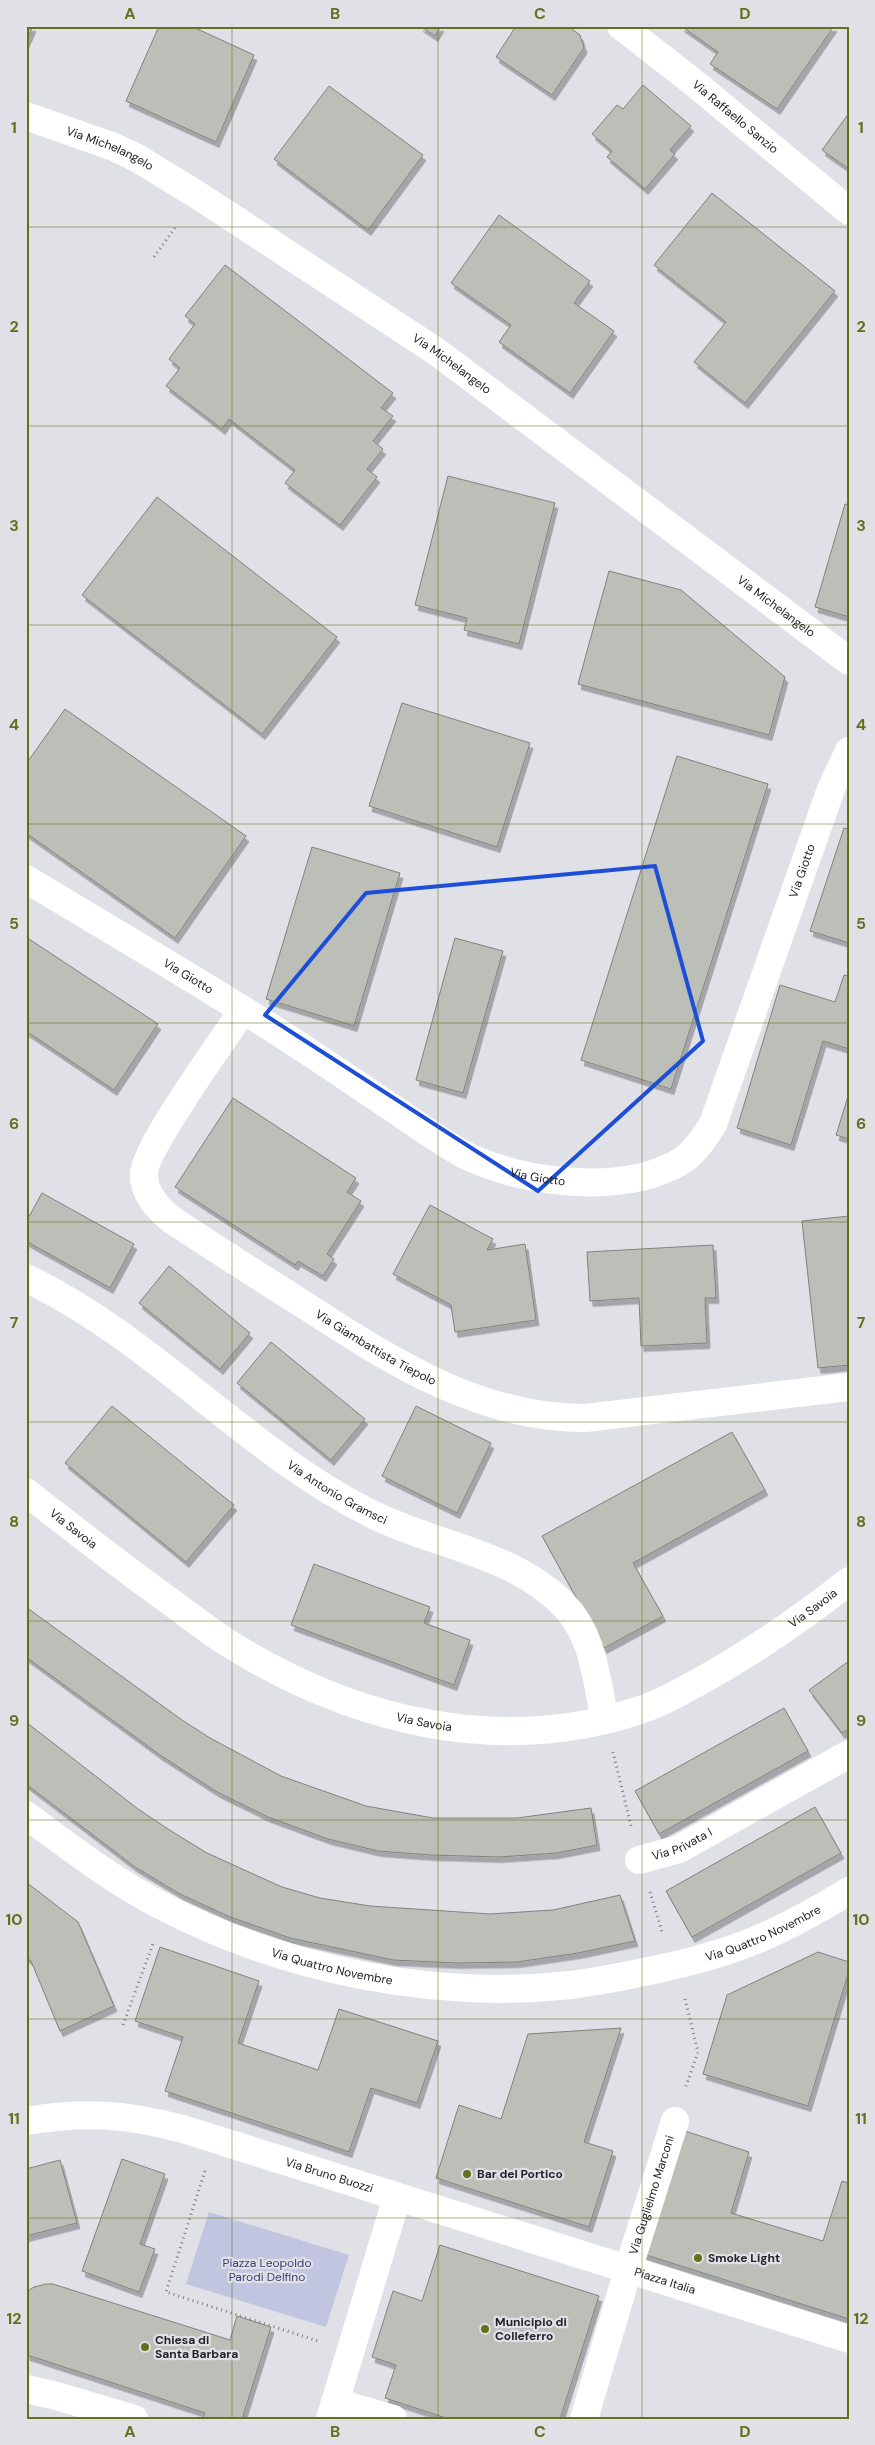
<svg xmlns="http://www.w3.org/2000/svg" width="875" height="2445" font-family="'DM Sans',sans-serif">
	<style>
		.green { fill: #c2c5df }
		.building { fill: #bcbeb8; stroke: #81827c; filter: url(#shadow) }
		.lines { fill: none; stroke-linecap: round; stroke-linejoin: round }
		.path { stroke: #7b7b7f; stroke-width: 3; stroke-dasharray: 1 4; stroke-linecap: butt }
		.street { stroke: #fff; stroke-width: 28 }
		.marked { fill: none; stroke: #1d4ed8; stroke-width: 4; stroke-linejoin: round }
		.grid { fill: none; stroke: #61711d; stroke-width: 1; stroke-opacity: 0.55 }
		.poi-dot { fill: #61711d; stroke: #e0e1e7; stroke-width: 2 }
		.labels { text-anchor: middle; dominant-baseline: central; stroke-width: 4.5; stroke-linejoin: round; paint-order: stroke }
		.street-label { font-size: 12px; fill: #232325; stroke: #e0e1e7 }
		.poi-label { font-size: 12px; font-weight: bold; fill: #232325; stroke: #e0e1e7; text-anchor: start }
		.park-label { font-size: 12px; fill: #3c3d73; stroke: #e0e1e7 }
		.neatline { fill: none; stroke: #61711d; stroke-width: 2 }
		.grid-label { font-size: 16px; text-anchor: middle; font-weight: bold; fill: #61711d }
	</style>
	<defs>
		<filter id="shadow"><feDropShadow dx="3" dy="5.5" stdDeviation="0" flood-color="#0004"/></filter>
	</defs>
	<rect width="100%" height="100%" fill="#e0e1e7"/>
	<path class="green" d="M209 2212 349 2255 326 2327 186 2284Z"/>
	<path class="building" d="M26 26H33L26 42Z
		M159 26H191L254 55 216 142 126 101Z
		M420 26H441L435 36Z
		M516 26H568L580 35 584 48 552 95 496 57Z
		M681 26H834L777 109 710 64 718 52Z
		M643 85 691 126 670 150 675 154 645 189 607 157 612 151 592 134 617 105 623 109Z
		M329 86 423 155 368 230 274 159Z
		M849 113V169L822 150Z
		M712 193 835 291 745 403 694 362 726 322 654 265Z
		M499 215 590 281 574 303 614 331 570 393 499 342 511 325 451 283Z
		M225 265 393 393 381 408 393 416 373 441 383 449 367 469 377 477 340 525 285 483 295 470 229 419 222 429 166 386 180 368 169 359 195 324 185 316Z
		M448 476 555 503 519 644 464 630 467 618 415 605Z
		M157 497 337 637 262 734 82 595Z
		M845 504 849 505V617L815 607Z
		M609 571 681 590 785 677 769 735 578 684Z
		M402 703 530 743 497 847 369 806Z
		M65 709 246 836 175 938 26 833V764Z
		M677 756 768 784 671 1089 581 1060Z
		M844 828 849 829V943L810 931Z
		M312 847 400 873 354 1026 266 999Z
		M26 937 158 1024 114 1090 26 1031Z
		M455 938 503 951 463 1093 416 1080Z
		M844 975 849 976V1049L823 1041 791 1145 737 1128 780 985 835 1002Z
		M849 1093V1139L836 1135Z
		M233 1098 356 1178 347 1192 361 1201 327 1254 334 1259 323 1276 298 1261 295 1265 175 1187Z
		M42 1193 134 1244 110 1288 26 1241V1222Z
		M430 1205 493 1239 487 1250 525 1244 536 1320 455 1332 451 1305 393 1274Z
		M849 1216V1365L818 1368 802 1221Z
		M713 1245 716 1298H705L707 1343 641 1346 639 1298 590 1301 587 1252Z
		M169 1266 250 1333 220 1369 139 1303Z
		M271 1342 365 1419 331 1460 237 1383Z
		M112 1406 234 1505 186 1562 65 1463Z
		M416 1406 491 1443 457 1513 382 1476Z
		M732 1432 765 1490 633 1563 663 1616 604 1648 542 1536Z
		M314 1564 430 1607 424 1623 470 1640 454 1685 291 1625Z
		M26 1607 182 1720 210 1738 281 1776 366 1806 433 1818H517L591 1808 597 1845 557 1853 499 1857 431 1855 378 1851 328 1839 268 1817 217 1792 160 1755 26 1657Z
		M849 1661V1729L842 1733 809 1690Z
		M784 1708 808 1751 659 1834 635 1791Z
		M26 1722 138 1809 168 1829 207 1853 282 1887 320 1898 370 1906 490 1914 553 1910 620 1895 635 1941 578 1953 517 1962 457 1963 393 1960 290 1938 230 1917 180 1894 135 1867 26 1784Z
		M815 1807 841 1853 692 1937 666 1891Z
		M26 1882 78 1922 114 2006 60 2031 31 1961 26 1957Z
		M160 1947 259 1981 238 2043 318 2070 339 2009 438 2041 417 2103 371 2088 349 2152 165 2091 183 2037 135 2021Z
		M818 1952 849 1962V1971L808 2106 703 2074 727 1995Z
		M621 2028 584 2142 613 2151 589 2227 436 2178 459 2105 501 2119 528 2034Z
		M682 2130 749 2152 731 2213 823 2241 842 2181 849 2183V2319L643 2254Z
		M122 2159 165 2174 140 2244 155 2249 139 2292 82 2271Z
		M60 2160 77 2223 26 2236V2169Z
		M440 2245 599 2296 560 2419H449L385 2398 396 2365 372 2357 393 2291 422 2301Z
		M46 2284H53L230 2340 237 2316 271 2327 242 2419H202L205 2413 27 2355 26 2292 34 2287Z"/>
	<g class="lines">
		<path class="path" d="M154 257 177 225
			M613 1752 631 1826
			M650 1892 662 1932
			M685 1999 698 2052 685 2089
			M123 2025 154 1941
			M205 2171 166 2292 318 2341"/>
		<g class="street">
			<path id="s1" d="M621 26 693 82 849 211"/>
			<path id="s2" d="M26 116 114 147 137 158 199 196 437 352 849 661"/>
			<path id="s3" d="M26 879C106 927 186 974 264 1023 310 1052 355 1083 400 1113 422 1128 444 1144 467 1156 525 1184 626 1196 683 1160 696 1151 705 1137 713 1124L831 789 849 751"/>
			<path id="s4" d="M243 1010C224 1039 145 1147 144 1173 143 1193 157 1208 172 1220 218 1250 263 1279 309 1308 394 1363 480 1418 585 1418L849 1387"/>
			<path id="s5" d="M26 1278C156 1340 250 1456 378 1517 439 1546 513 1554 563 1604 594 1635 596 1679 605 1720"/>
			<path id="s6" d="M26 1492C72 1528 117 1563 164 1597 185 1612 206 1629 228 1643 352 1721 501 1758 643 1709 662 1703 680 1692 697 1683 751 1653 801 1619 849 1581"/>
			<path id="s7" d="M26 1815C72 1849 116 1883 166 1908 287 1970 434 2000 570 1985 595 1982 620 1977 644 1972 684 1964 725 1954 763 1937 793 1924 821 1908 849 1891"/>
			<path id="s8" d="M639 1860 679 1849 849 1754"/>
			<path id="s9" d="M26 2121C85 2111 125 2114 183 2129L849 2339"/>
			<path d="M26 2389 53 2395 134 2419"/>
			<path d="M335 2402 393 2419"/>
			<path d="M330 2419 397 2197"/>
			<path id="s10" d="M584 2419 628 2270 675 2121"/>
		</g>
	</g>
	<path class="marked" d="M655 866 703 1041 538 1191 265 1015 366 893Z"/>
	<path class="grid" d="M232 26V2419M438 26V2419M642 26V2419M26 227H849M26 426H849M26 625H849M26 824H849M26 1023H849M26 1222H849M26 1422H849M26 1621H849M26 1820H849M26 2019H849M26 2218H849"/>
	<g class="poi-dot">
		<circle cx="467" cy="2174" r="5"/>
		<circle cx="698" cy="2258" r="5"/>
		<circle cx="485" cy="2329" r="5"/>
		<circle cx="145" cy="2347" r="5"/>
	</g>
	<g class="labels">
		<g class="street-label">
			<text stroke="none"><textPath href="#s1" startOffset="146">Via Raffaello Sanzio</textPath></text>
			<text stroke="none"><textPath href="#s2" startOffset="90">Via Michelangelo</textPath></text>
			<text stroke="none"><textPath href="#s2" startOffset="495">Via Michelangelo</textPath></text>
			<text stroke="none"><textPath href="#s2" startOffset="900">Via Michelangelo</textPath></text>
			<text stroke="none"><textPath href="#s3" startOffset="1060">Via Giotto</textPath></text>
			<text stroke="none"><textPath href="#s3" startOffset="189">Via Giotto</textPath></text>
			<text stroke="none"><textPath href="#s3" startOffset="595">Via Giotto</textPath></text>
			<text stroke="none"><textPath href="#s4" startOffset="489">Via Giambattista Tiepolo</textPath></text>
			<text stroke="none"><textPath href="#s5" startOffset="379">Via Antonio Gramsci</textPath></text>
			<text stroke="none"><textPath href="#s6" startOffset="60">Via Savoia</textPath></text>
			<text stroke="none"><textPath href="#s6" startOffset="885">Via Savoia</textPath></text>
			<text stroke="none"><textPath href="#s6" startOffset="465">Via Savoia</textPath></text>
			<text stroke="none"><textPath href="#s8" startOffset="46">Via Privata I</textPath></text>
			<text stroke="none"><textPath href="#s7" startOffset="786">Via Quattro Novembre</textPath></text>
			<text stroke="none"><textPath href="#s7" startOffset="345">Via Quattro Novembre</textPath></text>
			<text stroke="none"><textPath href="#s9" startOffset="312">Via Bruno Buozzi</textPath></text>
			<text stroke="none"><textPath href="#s10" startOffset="234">Via Guglielmo Marconi</textPath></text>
			<text stroke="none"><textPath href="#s9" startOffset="664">Piazza Italia</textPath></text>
		</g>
		<g class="poi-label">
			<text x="477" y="2174">Bar del Portico</text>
			<text x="708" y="2258">Smoke Light</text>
			<text x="495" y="2322">Municipio di<tspan x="495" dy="14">Colleferro</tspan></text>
			<text x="155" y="2340">Chiesa di<tspan x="155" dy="14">Santa Barbara</tspan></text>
		</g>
		<g class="park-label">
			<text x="267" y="2263">Piazza Leopoldo<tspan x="267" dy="14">Parodi Delfino</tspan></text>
		</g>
	</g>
	<rect width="875" height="2445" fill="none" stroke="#e0e1e7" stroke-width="55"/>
	<rect x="28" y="28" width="820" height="2390" class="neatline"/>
	<g class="grid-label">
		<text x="130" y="19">A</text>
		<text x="335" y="19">B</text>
		<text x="540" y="19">C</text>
		<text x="745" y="19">D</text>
		<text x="14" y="133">1</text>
		<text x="861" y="133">1</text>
		<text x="14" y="332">2</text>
		<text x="861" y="332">2</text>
		<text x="14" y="531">3</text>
		<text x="861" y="531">3</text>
		<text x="14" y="730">4</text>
		<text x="861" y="730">4</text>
		<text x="14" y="929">5</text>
		<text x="861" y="929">5</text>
		<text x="14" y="1129">6</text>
		<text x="861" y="1129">6</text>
		<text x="14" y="1328">7</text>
		<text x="861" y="1328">7</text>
		<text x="14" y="1527">8</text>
		<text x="861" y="1527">8</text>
		<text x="14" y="1726">9</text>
		<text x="861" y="1726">9</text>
		<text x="14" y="1925">10</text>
		<text x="861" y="1925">10</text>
		<text x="14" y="2124">11</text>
		<text x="861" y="2124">11</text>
		<text x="14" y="2324">12</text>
		<text x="861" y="2324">12</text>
		<text x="130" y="2437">A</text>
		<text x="335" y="2437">B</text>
		<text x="540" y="2437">C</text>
		<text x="745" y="2437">D</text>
	</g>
</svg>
